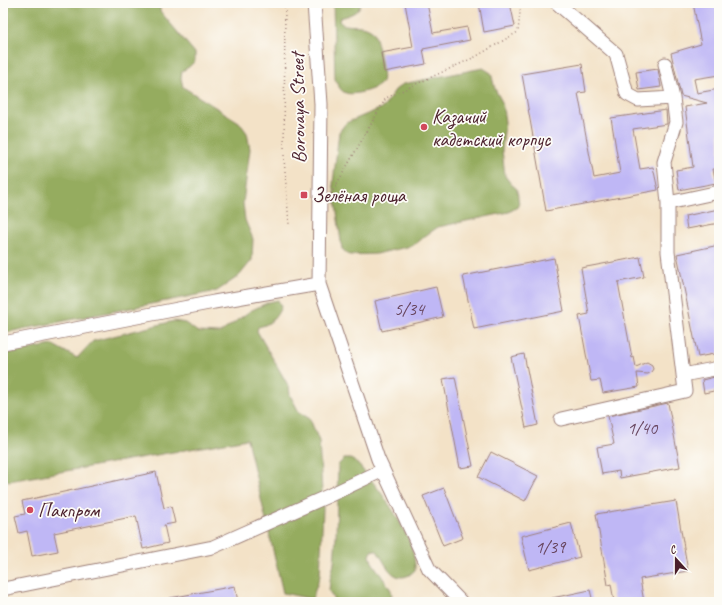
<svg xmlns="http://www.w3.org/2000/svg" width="722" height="605" font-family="Caveat,sans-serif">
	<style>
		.forest { fill: #95ac5e; stroke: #706644 }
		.building { fill: #bfb7f5 }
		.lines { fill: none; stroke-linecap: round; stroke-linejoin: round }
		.minor-casing { stroke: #9e8079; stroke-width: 15 }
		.path { stroke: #9e8079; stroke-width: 1.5; stroke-dasharray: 1 3; stroke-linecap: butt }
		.minor { stroke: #fff; stroke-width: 13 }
		.poi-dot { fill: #d1495b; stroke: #fdfcf7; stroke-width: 1.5 }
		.labels { text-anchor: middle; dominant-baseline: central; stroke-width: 3.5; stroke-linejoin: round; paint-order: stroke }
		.number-label { font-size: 18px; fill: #67455e }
		.street-label { font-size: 20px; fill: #4a1f2b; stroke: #fdfcf7 }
		.poi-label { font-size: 20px; fill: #4a1f2b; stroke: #fdfcf7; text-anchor: start }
	</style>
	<rect width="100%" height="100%" fill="#fdfcf7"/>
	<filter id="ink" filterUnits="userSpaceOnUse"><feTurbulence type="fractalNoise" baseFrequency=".025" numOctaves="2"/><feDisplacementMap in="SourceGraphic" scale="8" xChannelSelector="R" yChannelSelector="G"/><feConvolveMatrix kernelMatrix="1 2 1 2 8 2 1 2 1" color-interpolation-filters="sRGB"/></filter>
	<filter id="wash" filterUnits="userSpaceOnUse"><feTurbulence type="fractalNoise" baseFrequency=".012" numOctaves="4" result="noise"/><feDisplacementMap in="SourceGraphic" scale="16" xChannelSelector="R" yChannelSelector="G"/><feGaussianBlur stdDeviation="0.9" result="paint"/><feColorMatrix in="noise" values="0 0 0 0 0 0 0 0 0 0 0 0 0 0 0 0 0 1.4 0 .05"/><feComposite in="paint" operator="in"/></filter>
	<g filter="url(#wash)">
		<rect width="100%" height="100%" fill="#f3e2c7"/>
		<path class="forest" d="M3 3H160V11L195 53V61L189 67 182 71 181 78 183 87 239 122 247 133 250 149 243 203 245 220 253 239 252 260 239 276 217 291 3 333Z
			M333 3H361C359 13 349 15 340 18L339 21C345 30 362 21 373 31 377 36 385 76 382 82 379 89 353 96 346 93 340 91 338 85 335 79Z
			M483 68 491 73 495 89 502 102 505 122 502 150 505 176 511 184 517 189 519 206 509 212 438 227 425 236 417 243 407 247 376 254 349 255 342 249 333 183 339 132 346 123 384 107 395 90 403 84Z
			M278 300 281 307C276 318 270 325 258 327L257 331 289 387 290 395 299 412 310 419 319 441 323 509 320 576 312 599 283 593 247 439 9 481 3 478V354L53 345 77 358 93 341 174 321 185 323 198 332 220 333 250 311 269 302Z
			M344 459C346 459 348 459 350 459 357 461 363 471 368 476 386 498 417 541 415 570 413 572 410 575 407 576 391 582 384 560 377 551L372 550 370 556 372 562 391 590 392 596 382 602H335L329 591 330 580 334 563 336 537 338 465Z"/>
		<g id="blocks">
			<path class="building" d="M405 3H427L433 33 467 27 470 40 423 49 426 64 384 72 381 53 413 47Z
				M479 3H510L515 26 484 32Z
				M693 3H719V75L694 79 697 93 719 89V169H713L716 183 679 190 676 170 693 167 685 107 707 103 681 96 671 53 701 44Z
				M582 64 586 92 578 93 594 178 620 173 611 118 666 110 667 124 633 129 640 169 653 167 658 190 546 211 522 74Z
				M658 69 661 87 639 90 636 72Z
				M719 209V223L687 229 685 216Z
				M719 245V353L698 357 677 254Z
				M640 257 644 277 618 282 632 358 634 357 636 367 647 362 652 365 653 369 651 372 648 374 637 373 639 387 603 393 600 380 591 381 579 316 589 314 581 268Z
				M554 258 564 311 474 329 463 276Z
				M436 287 443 317 382 331 375 301Z
				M524 354 538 425 526 428 511 357Z
				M719 376V390L704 393 702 380Z
				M455 377 473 466 460 468 443 379Z
				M668 403 680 467 620 478 619 471 602 474 597 447 614 444 608 416Z
				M491 452 538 476 525 501 478 477Z
				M156 472 164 508 171 506 175 523 164 525 168 543 143 549 136 516 54 533 58 551 32 556 27 531 19 533 15 516 25 514 22 501Z
				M444 488 463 538 443 546 423 496Z
				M676 501 688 571 640 579 644 602H614L611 584 608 585 596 514Z
				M571 523 580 557 529 570 521 536Z
				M235 586 238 602H170V598Z
				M590 590 593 602H552V598Z"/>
		</g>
	</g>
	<g filter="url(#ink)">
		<use href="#blocks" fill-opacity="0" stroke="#9e8079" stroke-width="1"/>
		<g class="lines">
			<defs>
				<path id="minor" d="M314 3 321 104 319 284 378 459 429 569 461 602
					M557 3 616 54 627 94 638 100 673 98
					M668 203 719 192
					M3 343 214 302 319 284
					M683 375 719 368
					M561 419 685 391 668 252V203L664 162 676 122 673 98 665 64
					M3 589 213 547 328 496 383 470"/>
			</defs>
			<use href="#minor" class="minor-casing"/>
			<path class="path" d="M285 3 284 158 289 224
				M331 194 386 98 475 57 518 32 521 3"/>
			<use href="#minor" class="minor"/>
		</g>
	</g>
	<g class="poi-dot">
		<circle cx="424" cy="127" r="4"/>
		<rect x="300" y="191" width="8" height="8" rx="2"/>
		<circle cx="30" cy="510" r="4"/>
	</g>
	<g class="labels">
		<g class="number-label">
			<text x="409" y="309">5/34</text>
			<text x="642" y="428">1/40</text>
			<text x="550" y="547">1/39</text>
		</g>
		<g class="street-label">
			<text transform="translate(298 108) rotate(-91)">Borovaya Street</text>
		</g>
		<g class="poi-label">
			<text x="432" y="116">Казачий<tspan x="432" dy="23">кадетский корпус</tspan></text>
			<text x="312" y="195">Зелёная роща</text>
			<text x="38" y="510">Пакпром</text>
		</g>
	</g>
	<rect width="722" height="605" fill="none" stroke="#fdfcf7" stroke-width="16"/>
	<g transform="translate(676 559) rotate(339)" stroke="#fdfcf7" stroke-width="3" paint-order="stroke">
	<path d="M0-3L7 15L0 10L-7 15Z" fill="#4a1f2b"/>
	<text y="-6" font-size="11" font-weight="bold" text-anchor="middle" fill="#4a1f2b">С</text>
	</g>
</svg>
